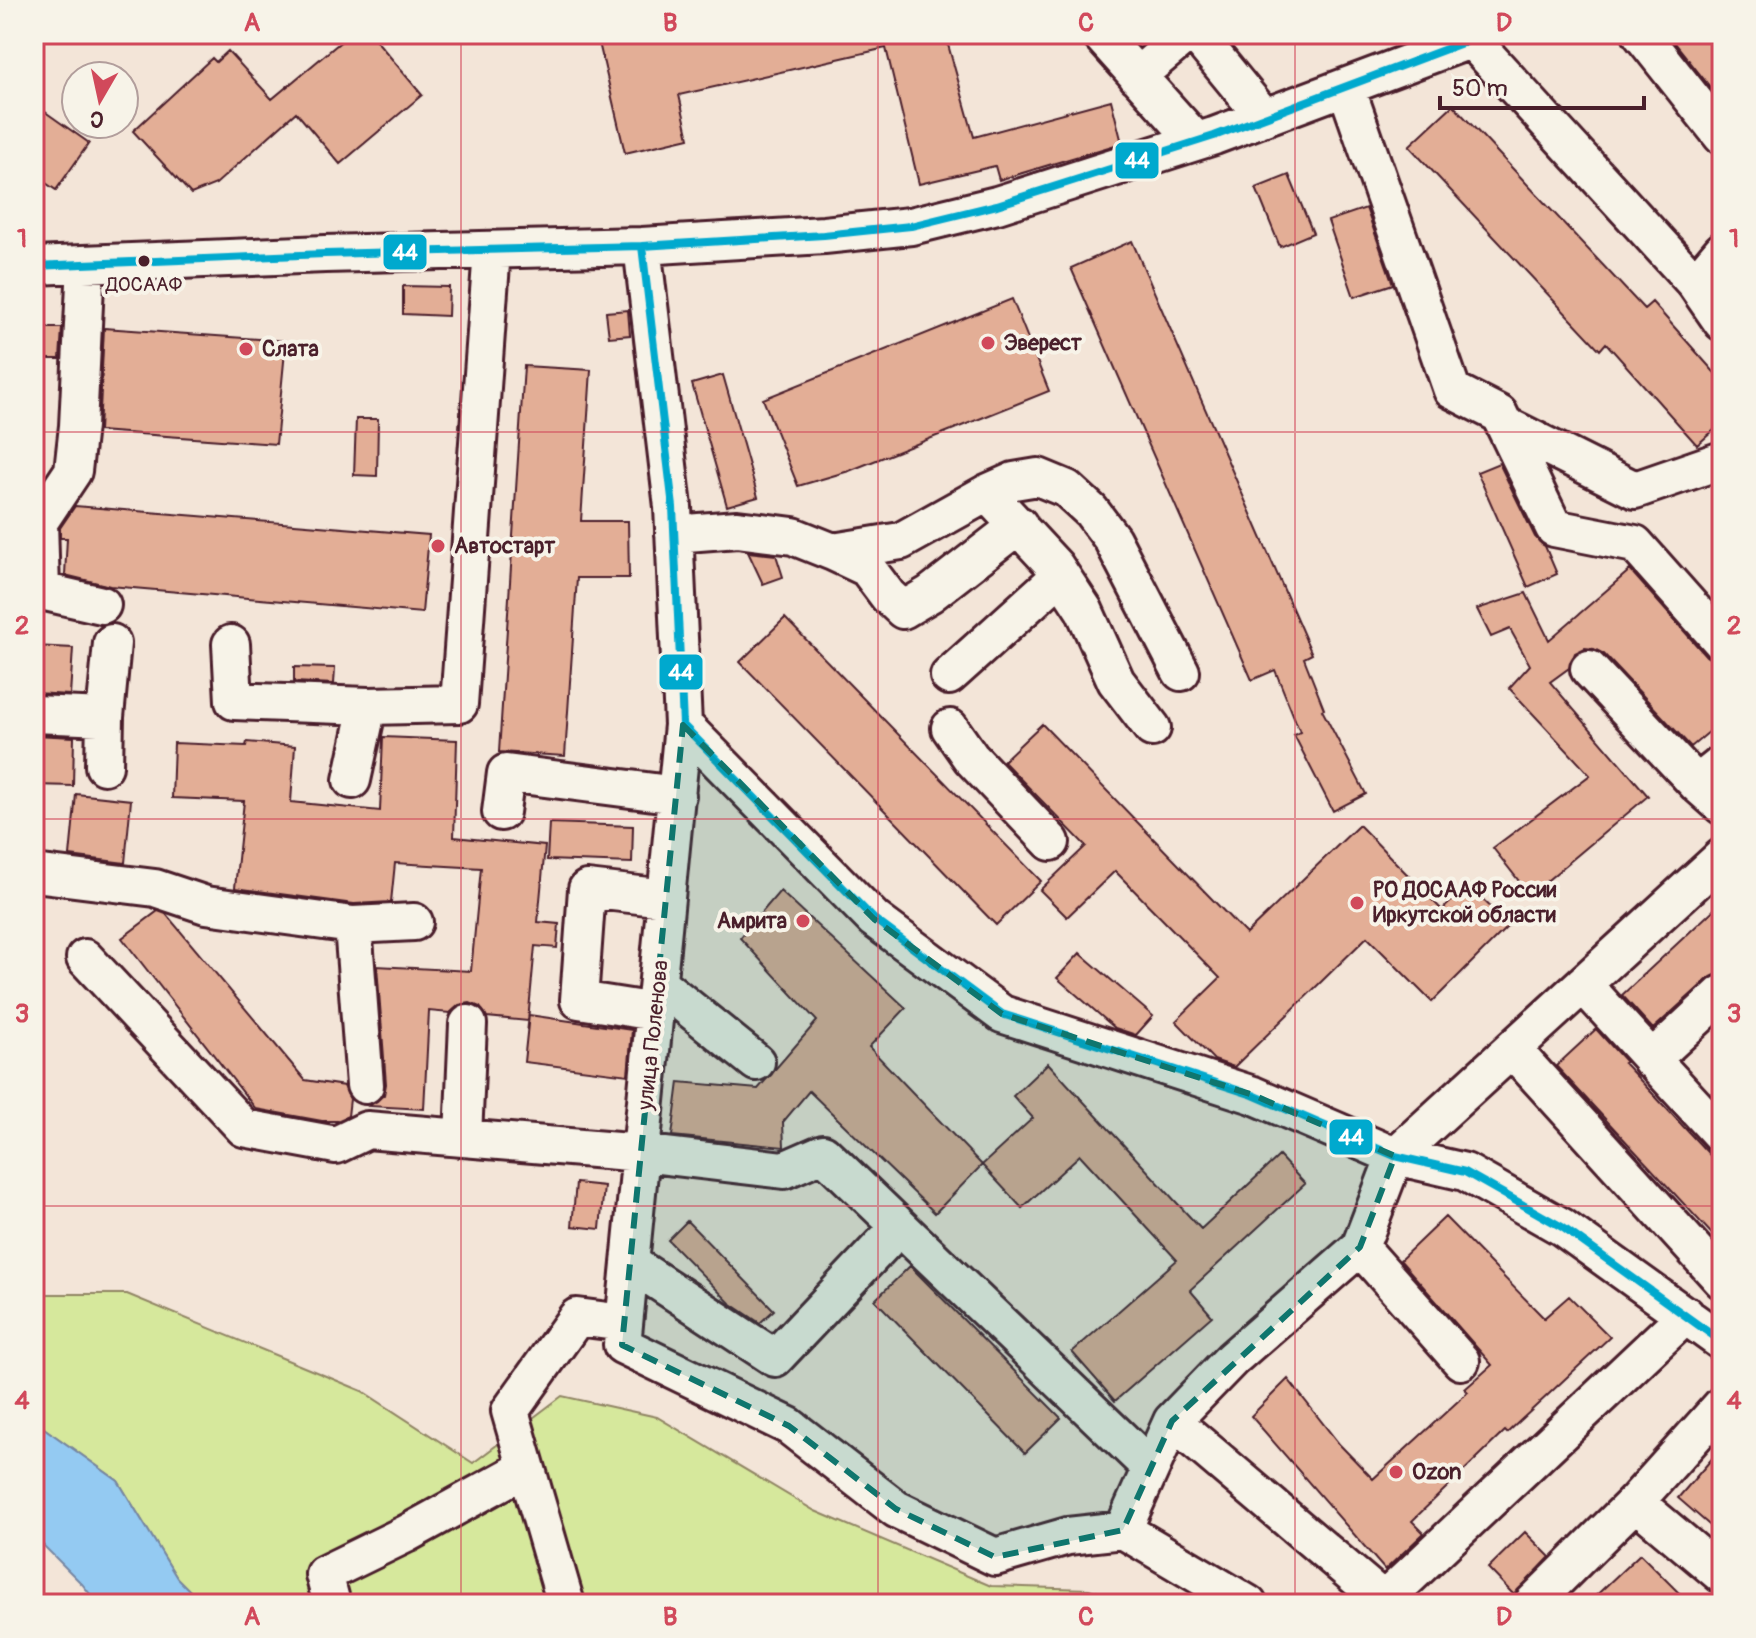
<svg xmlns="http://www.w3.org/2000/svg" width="1756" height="1638" font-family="Pangolin,sans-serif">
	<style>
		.green { fill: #d6e89c; stroke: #908464; stroke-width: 2 }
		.water { fill: #94caf2; stroke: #7686a2; stroke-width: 2 }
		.building { fill: #e3ae96; stroke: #4a1f2b; stroke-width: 2 }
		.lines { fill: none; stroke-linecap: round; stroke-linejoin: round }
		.minor-casing { stroke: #4a1f2b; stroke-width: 42 }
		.minor { stroke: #f7f3e8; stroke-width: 36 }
		.bus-1-casing { stroke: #f7f3e8; stroke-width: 14 }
		.bus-1 { stroke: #00a9ce; stroke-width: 8 }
		.marked { fill: #0f766e; fill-opacity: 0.2; stroke: #0f766e; stroke-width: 6; stroke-dasharray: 16 10; stroke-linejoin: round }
		.grid { fill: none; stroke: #d1495b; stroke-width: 2; stroke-opacity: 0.55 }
		.bus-dot { fill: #4a1f2b; stroke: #f7f3e8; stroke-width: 3 }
		.poi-dot { fill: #d1495b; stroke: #f7f3e8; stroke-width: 3 }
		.labels { text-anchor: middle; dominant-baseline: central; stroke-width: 8; stroke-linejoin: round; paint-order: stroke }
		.bus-label { font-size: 20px; fill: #4a1f2b; stroke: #f7f3e8 }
		.poi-label { font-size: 22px; font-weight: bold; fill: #4a1f2b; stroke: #f7f3e8; text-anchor: start }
		.street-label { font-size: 22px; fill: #4a1f2b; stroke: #f7f3e8 }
		.line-badge { stroke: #f7f3e8; stroke-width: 3 }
		.badge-label { font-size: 22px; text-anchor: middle; font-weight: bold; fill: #fff }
		.neatline { fill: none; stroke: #d1495b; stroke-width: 3 }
		.grid-label { font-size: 26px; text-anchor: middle; font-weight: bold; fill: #d1495b }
	</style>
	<rect width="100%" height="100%" fill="#f3e5d8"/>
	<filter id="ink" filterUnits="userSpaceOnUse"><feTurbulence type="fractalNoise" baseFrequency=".0125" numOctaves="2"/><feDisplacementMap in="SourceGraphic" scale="16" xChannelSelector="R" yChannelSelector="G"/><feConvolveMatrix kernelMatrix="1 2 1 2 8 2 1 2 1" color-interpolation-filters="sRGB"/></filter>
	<g filter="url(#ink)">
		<path class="green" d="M39 1294H127L362 1391 473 1463 562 1396 657 1417 815 1511 991 1586 1089 1589 1133 1604H203L177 1578 118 1481 34 1421V1297Z"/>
		<path class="water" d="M34 1421 118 1481 177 1578 203 1604H98L82 1584 41 1543 34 1540Z"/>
		<path class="building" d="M350 34H371L422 95 340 164 296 112 216 184 191 194 133 131 212 58 216 62 228 51 272 99Z
			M597 34H945L974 137 1111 100 1122 143 999 180 995 166 919 184 886 48 679 95 689 138 625 153Z
			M1668 34H1722V102Z
			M34 104 89 143 56 190 34 175Z
			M1453 105 1644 309 1652 302 1722 381V423L1697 445 1606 343 1600 350 1409 146Z
			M1289 175 1313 233 1280 247 1256 188Z
			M1366 208 1393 284 1354 297 1328 221Z
			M1132 241 1312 654 1304 658 1324 709 1322 710 1366 794 1333 811 1294 735 1300 732 1275 670 1252 680 1071 268Z
			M403 286 449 287 448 316 403 314Z
			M1012 299 1049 391 849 471 798 486 763 399Z
			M628 310 630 335 609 337 606 312Z
			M34 328H62L60 359H34Z
			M104 328 286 341 276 444 99 431Z
			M524 366 591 370 581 521H628L629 578H577L565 756 499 752Z
			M723 375 758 497 727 506 692 384Z
			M356 419H378L377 476 354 475Z
			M1499 463 1535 537 1545 546 1557 574 1528 587 1477 472Z
			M75 506 429 535 422 613 110 586 65 575 67 538H60V528Z
			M748 552 776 555 783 577 763 584Z
			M1630 570 1706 656 1715 662H1722V721L1691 747 1604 654 1594 649 1585 648 1575 653 1569 668 1550 682 1648 796 1530 895 1493 848 1590 775 1509 688 1530 665 1510 629 1491 637 1477 609 1526 593 1549 640Z
			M785 618 1041 881 996 925 740 662Z
			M34 646 73 648 70 695 34 693Z
			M294 667 335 668 334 684 294 682Z
			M1042 724 1246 934 1359 825 1442 910 1468 885 1509 925 1432 1002 1367 937 1234 1067 1214 1060 1176 1021 1220 978 1115 871 1067 917 1040 890 1086 846 1003 761Z
			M34 735 74 737 73 786 34 785Z
			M383 737 457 740 454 837 545 846 538 922 559 924 557 948 535 946 528 1021 487 1017 480 1007 470 1003 459 1005 450 1013 429 1011 424 1109 369 1106 384 1095 386 1084 377 966 471 971 481 868 395 863 391 902 354 904 235 888 244 801 172 798 174 743 246 746 247 742 295 746 291 802 380 811Z
			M76 794 131 800 125 863 70 856Z
			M549 823 633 826 632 863 547 860Z
			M780 891 906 1008 869 1047 982 1165 935 1213 809 1091 783 1122 784 1147 672 1136 679 1082 758 1089 817 1021 740 938Z
			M1722 902V972L1708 979 1653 1029 1622 995Z
			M158 911 166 914 305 1080 344 1086 350 1099 348 1116 337 1121H322L256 1109 122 938Z
			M1080 953 1153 1016 1136 1035 1115 1028 1057 978Z
			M529 1015 632 1030 628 1075 524 1062Z
			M1596 1029 1626 1062 1624 1063 1722 1168V1245L1556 1066Z
			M1048 1063 1201 1229 1279 1156 1305 1184 1190 1290 1212 1316 1115 1401 1072 1352 1177 1260 1080 1155 1022 1208 982 1165 1033 1118 1013 1096Z
			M576 1183 604 1186 600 1229 572 1226Z
			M1445 1217 1544 1318 1569 1296 1610 1337 1507 1433 1505 1431 1412 1521 1424 1533 1385 1570 1251 1416 1288 1379 1340 1445 1373 1479 1468 1392 1465 1389 1492 1365 1400 1260Z
			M687 1221 774 1310 760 1323 730 1303 668 1240Z
			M910 1266 1061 1418 1025 1453 875 1300Z
			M1722 1447V1536L1678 1498Z
			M1525 1532 1550 1557 1514 1595 1488 1568Z
			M1640 1554 1690 1604H1587Z"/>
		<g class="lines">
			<defs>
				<path id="minor" d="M1100 34 1196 141
					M1196 34 1264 117
					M1641 34 1722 136
					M1471 39 1695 283 1722 251
					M1137 76 1187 34
					M1346 87 1452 390 1499 414 1554 528 1635 544 1722 642
					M642 246 673 507 683 725 874 919 1002 1014 1253 1095 1395 1156 1465 1172 1562 1227 1722 1342
					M86 264 78 426 73 471 39 522 41 591 102 605
					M34 266 325 254 642 246 824 235 911 226 997 205 1214 136 1486 34
					M1695 283 1722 322
					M1505 425 1635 490 1722 460
					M987 493 1055 566 1084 610 1116 681 1152 728
					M674 534 737 529 793 536 833 552 901 541 987 493 1014 481 1038 477 1067 489 1091 511 1112 539 1181 672
					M833 552 867 568 888 596 903 610 930 594 1019 525
					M231 644 234 701 368 706
					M1589 669 1697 784
					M949 676 1061 575
					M34 714 105 717 104 766
					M105 717 112 643
					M683 725 622 1345 789 1426 896 1509 995 1557 1068 1536 1123 1530
					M950 728 971 758 1051 842
					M1722 764 1697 784 1722 806
					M352 780 368 706 459 704 492 250
					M501 812 506 773 677 795
					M34 873 155 888 206 905 353 925 414 922
					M353 925 365 1085
					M85 958 244 1128 336 1145 367 1130 641 1153 784 1170 823 1153 1151 1468
					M658 983 756 1062
					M1583 984 1722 1136
					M655 1012 579 1000 587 889 665 898
					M1512 1049 1722 1280
					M1651 1060 1722 994
					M463 1137 468 1024
					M1360 1247 1461 1361
					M630 1263 775 1358 899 1227
					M1172 1421 1383 1600
					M1635 1502 1722 1575
					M332 1604 324 1574 406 1534 526 1468
					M566 1604 510 1411 577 1317 624 1323
					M1248 1604 1123 1530 1172 1421 1232 1359 1360 1247 1395 1156 1722 857
					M1380 1604 1686 1315
					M1532 1604 1635 1502 1722 1405"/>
			</defs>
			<use href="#minor" class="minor-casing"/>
			<use href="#minor" class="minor"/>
			<defs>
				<path id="bus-1" d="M642 246 673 507 683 725 874 919 1002 1014 1253 1095 1395 1156 1465 1172 1562 1227 1722 1342
					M34 266 325 254 642 246 824 235 911 226 997 205 1214 136 1486 34"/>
			</defs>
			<use href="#bus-1" class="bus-1-casing"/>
			<use href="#bus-1" class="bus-1"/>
		</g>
	</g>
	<path class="marked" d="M683 725 874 919 1002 1014 1253 1095 1395 1156 1360 1247 1172 1421 1123 1530 995 1557 896 1509 789 1426 622 1345Z"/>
	<path class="grid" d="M461 34V1604M878 34V1604M1295 34V1604M34 432H1722M34 819H1722M34 1206H1722"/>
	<circle class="bus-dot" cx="144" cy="261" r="7"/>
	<g class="poi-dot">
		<circle cx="988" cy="343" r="8"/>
		<circle cx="246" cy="349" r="8"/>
		<circle cx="438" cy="546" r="8"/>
		<circle cx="1357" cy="903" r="8"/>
		<circle cx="803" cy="921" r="8"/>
		<circle cx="1396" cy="1472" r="8"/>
	</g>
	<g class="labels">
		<g class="bus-label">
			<text x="144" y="284">ДОСААФ</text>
		</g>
		<g class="poi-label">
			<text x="1004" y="343">Эверест</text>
			<text x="262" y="349">Слата</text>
			<text x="454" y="546">Автостарт</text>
			<text x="1373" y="890">РО ДОСААФ России<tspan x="1373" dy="25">Иркутской области</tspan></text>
			<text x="787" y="921" text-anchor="end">Амрита</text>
			<text x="1412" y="1472">Ozon</text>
		</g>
		<g class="street-label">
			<text transform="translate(653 1035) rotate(-84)">улица Поленова</text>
		</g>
	</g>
	<g class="line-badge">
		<rect x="1114" y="141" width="46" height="39" rx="8" fill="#00a9ce"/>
		<rect x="382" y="233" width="46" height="38" rx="8" fill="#00a9ce"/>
		<rect x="658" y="653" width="46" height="38" rx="8" fill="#00a9ce"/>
		<rect x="1328" y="1118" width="46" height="38" rx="8" fill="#00a9ce"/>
	</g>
	<g class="badge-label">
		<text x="1137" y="168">44</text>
		<text x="405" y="260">44</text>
		<text x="681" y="680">44</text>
		<text x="1351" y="1145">44</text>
	</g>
	<rect width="1756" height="1638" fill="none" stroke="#f7f3e8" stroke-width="88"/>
	<g transform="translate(100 100) rotate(189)"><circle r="38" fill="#f7f3e8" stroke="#b29e9c" stroke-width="2"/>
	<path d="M0-6L14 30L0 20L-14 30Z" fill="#d1495b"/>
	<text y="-12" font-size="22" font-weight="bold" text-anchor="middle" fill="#4a1f2b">С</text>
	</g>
	<path d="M1440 96v12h204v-12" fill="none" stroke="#4a1f2b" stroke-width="4"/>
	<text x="1452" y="96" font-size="24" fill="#4a1f2b" stroke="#f7f3e8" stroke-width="6" paint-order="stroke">50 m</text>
	<rect x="44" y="44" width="1668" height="1550" class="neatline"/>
	<g class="grid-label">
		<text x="252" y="31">A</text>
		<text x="670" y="31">B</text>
		<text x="1086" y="31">C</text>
		<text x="1504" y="31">D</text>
		<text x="22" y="247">1</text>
		<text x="1734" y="247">1</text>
		<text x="22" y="634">2</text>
		<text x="1734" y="634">2</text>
		<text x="22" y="1022">3</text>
		<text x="1734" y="1022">3</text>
		<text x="22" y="1409">4</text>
		<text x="1734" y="1409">4</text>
		<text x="252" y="1625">A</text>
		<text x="670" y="1625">B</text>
		<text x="1086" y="1625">C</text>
		<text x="1504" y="1625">D</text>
	</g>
</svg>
